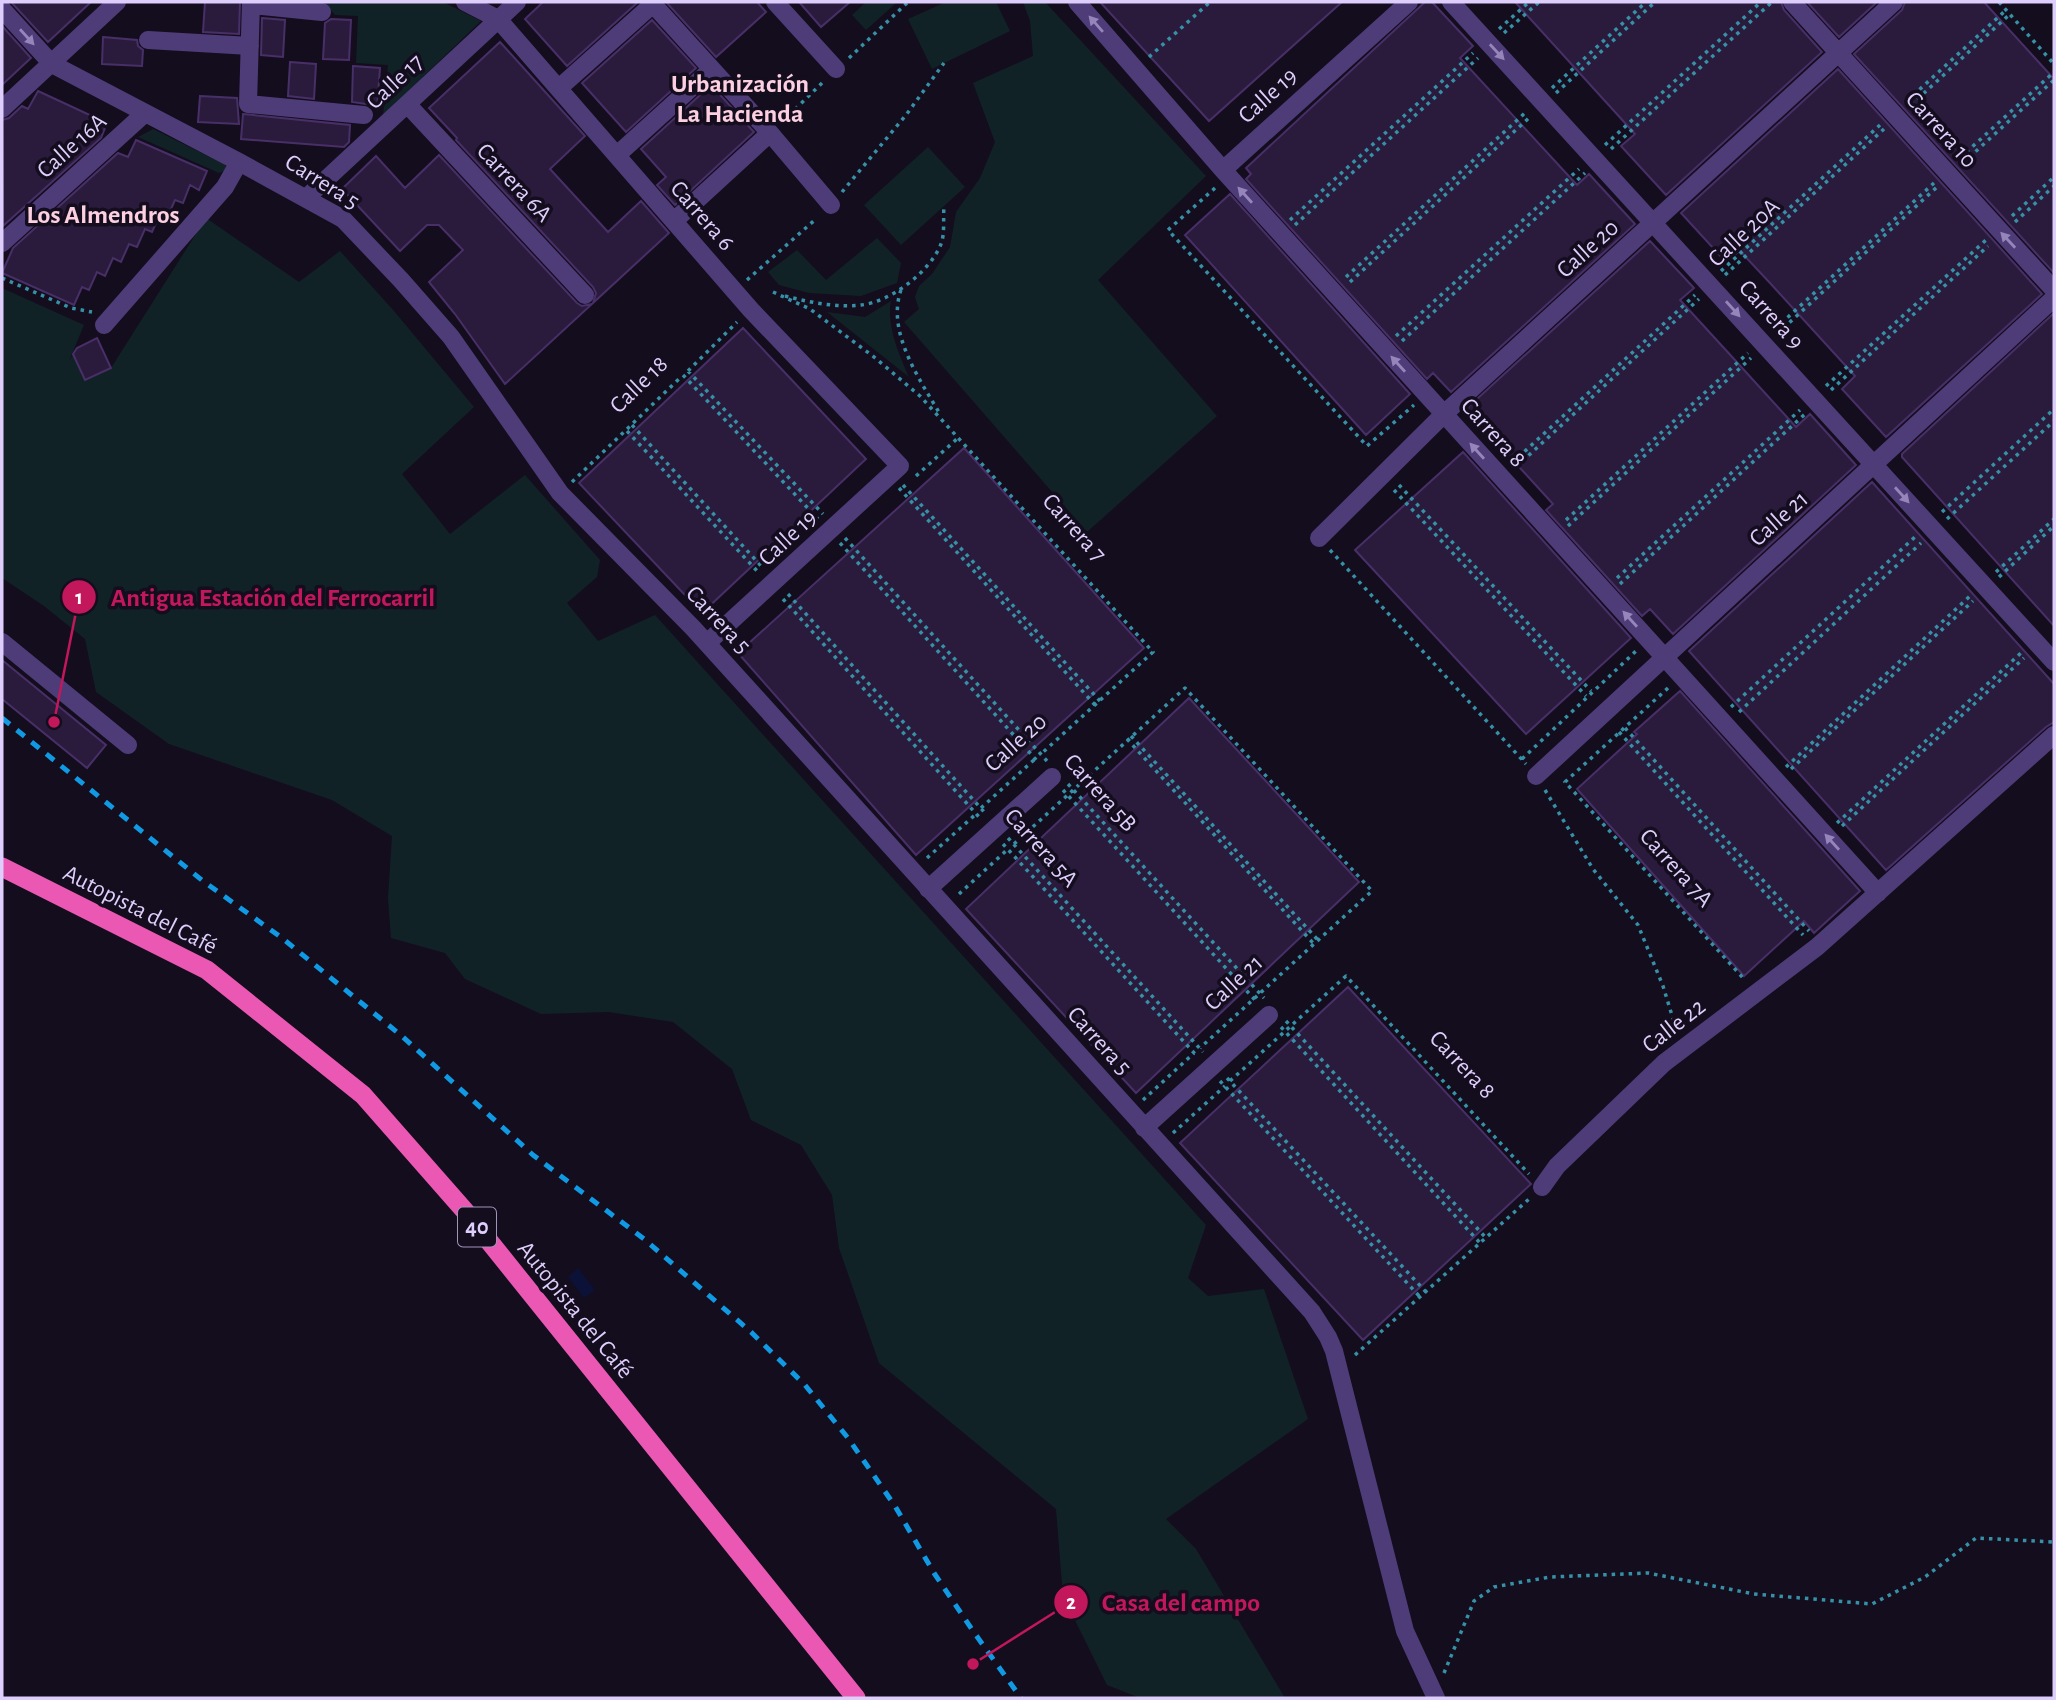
<svg xmlns="http://www.w3.org/2000/svg" width="2056" height="1700" font-family="'Alegreya Sans',sans-serif">
	<style>
		.green { fill: #112227 }
		.water { fill: #0c1138 }
		.building { fill: #2a1b3d; stroke: #482f67; stroke-width: 2 }
		.lines { fill: none; stroke-linecap: round; stroke-linejoin: round }
		.path { stroke: #3691a7; stroke-width: 3.5; stroke-dasharray: 3.5 5; stroke-linecap: butt }
		.minor { stroke: #4e3c79; stroke-width: 18 }
		.trunk { stroke: #ea58b4; stroke-width: 19 }
		.rail { stroke: #119ae4; stroke-width: 5; stroke-dasharray: 10 9; stroke-linecap: butt }
		.oneway { fill: #9685ba }
		.labels { text-anchor: middle; dominant-baseline: central; stroke-width: 7; stroke-linejoin: round; paint-order: stroke }
		.shield { fill: #140d1e; stroke: #a194b9; stroke-width: 2 }
		.shield-label { font-size: 23px; font-weight: bold; fill: #decefb }
		.street-label { font-size: 24px; fill: #decefb; stroke: #140d1e }
		.neighbourhood-label { font-size: 26px; font-weight: bold; fill: #fcd0e0; stroke: #140d1e }
		.leader { fill: none; stroke: #c2185b; stroke-width: 2.5 }
		.callout-dot { fill: #c2185b; stroke: #140d1e; stroke-width: 2.5 }
		.mark-label { font-size: 21px; text-anchor: middle; font-weight: bold; fill: #fff }
		.callout-label { font-size: 26px; text-anchor: middle; font-weight: bold; fill: #c2185b; stroke: #140d1e; stroke-width: 7; stroke-linejoin: round; paint-order: stroke }
	</style>
	<rect width="100%" height="100%" fill="#140d1e"/>
	<path class="green" d="M284 2H443L481 21 383 115 388 65 356 63 358 16 335 15 327 6Z
		M866 2H895L896 3 866 30 852 15Z
		M946 2H996L1010 31 932 69 908 19Z
		M1023 2H1045L1206 176 1098 280 1217 416 1087 532 904 322 919 309 915 297 919 286 932 274 950 247 956 212 980 178 995 142 973 83 1033 56 1030 21Z
		M153 129 224 164 229 169 219 173 138 137Z
		M928 147 965 187 901 245 864 205Z
		M206 218 299 282 340 251 394 311 474 407 402 474 450 534 525 475 600 560 597 577 567 603 598 641 655 615 1206 1225 1188 1278 1208 1296 1264 1289 1308 1419 1166 1519 1196 1549 1285 1698H1140L1107 1685 1063 1596 1056 1509 879 1363 839 1248 832 1195 801 1145 751 1120 732 1069 673 1022 609 1012 541 1014 465 979 445 953 391 938 388 898 392 836 332 800 169 744 96 692 85 639 44 606 2 578V288L84 325 69 361 73 354 111 368Z
		M877 238 901 263 897 283 861 296 809 293 779 285 768 272 797 250 826 280Z
		M891 301C886 325 899 355 909 377L827 312 865 317Z"/>
	<path class="water" d="M578 1268 595 1290 584 1298 568 1277Z"/>
	<path class="building" d="M11 2H91L48 42Z
		M205 2H240L239 34 203 32Z
		M543 2H638L567 66 525 19Z
		M666 2H757L766 12 716 57Z
		M799 2H850L821 27Z
		M1100 2H1342L1209 121Z
		M1425 2H1432L1473 46 1460 58 1577 185 1589 174 1635 224 1451 392 1433 373 1427 379 1246 179 1251 174 1246 168Z
		M1515 2H1781L1784 10 1822 52 1666 195 1621 146 1635 134Z
		M1807 2H1877L1839 37Z
		M1905 2H1984L2054 79V273L1854 54 1902 10Z
		M262 18 285 20 283 57 261 55Z
		M331 19 351 20 349 60 323 59 325 23Z
		M652 20 696 68 626 132 582 83Z
		M2 26 31 58 2 85Z
		M103 37 137 40 138 46 143 50 142 66 102 64Z
		M500 42 585 136 550 169 608 232 641 201 669 233 593 303 596 293 593 287 456 140 457 138 429 108Z
		M290 62 316 64 314 99 288 96Z
		M353 66 380 68 377 109 366 104 352 102Z
		M1838 69 2042 294 1886 437 1842 389 1855 376 1770 283 1740 251 1725 261 1681 213Z
		M711 85 754 132 675 205 657 185 666 177 641 149Z
		M38 91 107 123 101 138 3 226 2 120 9 118 22 106 28 109Z
		M200 96 237 98 239 124 198 122Z
		M243 114 350 125 349 142 344 147 241 139Z
		M136 140 207 171 199 190 190 185 183 203 175 200 167 218 160 214 152 232 145 229 137 247 129 244 121 262 113 258 105 276 97 272 89 290 82 287 74 305 2 273 13 248 118 153 128 157Z
		M439 155 577 303 582 306 592 304 505 384 455 314 429 282 463 250 439 225H427L400 251 342 189 376 156 405 188Z
		M1230 194 1410 394 1366 435 1185 235Z
		M1650 241 1694 288 1680 300 1734 359 1796 427 1810 414 1856 465 1673 634 1650 609 1642 616 1546 510 1553 504 1466 409Z
		M2054 313V626L1902 457V454Z
		M743 328 866 459 702 613 579 483Z
		M97 338 111 368 85 380 73 354 77 348Z
		M964 448 1144 648 916 855 738 653Z
		M1463 452 1631 638 1526 734 1355 550Z
		M1872 482 2054 684V722L2046 727 1886 870 1689 651Z
		M2 660 106 745 87 768 2 699Z
		M1680 691 1860 891 1814 933 1804 921 1744 976 1577 789 1637 734 1634 732Z
		M1189 698 1359 882 1136 1093 966 909Z
		M1348 987 1531 1184 1363 1340 1180 1143Z"/>
	<g class="lines">
		<path class="path" d="M1999 2 2054 64
			M1499 29 1529 2
			M1504 33 1539 2
			M1149 57 1210 2
			M849 58 908 2
			M1552 88 1646 2
			M1556 93 1655 2
			M1907 101 2006 10
			M1911 105 2010 14
			M783 121 823 82
			M1605 145 1761 2
			M1611 149 1772 2
			M1960 158 2054 72
			M1963 163 2054 80
			M1215 188 1168 230 1367 446 1414 405
			M842 192 906 115 944 63
			M2012 216 2054 177
			M1290 220 1473 53
			M2015 222 2054 186
			M1295 225 1478 58
			M1721 271 1880 125
			M1725 275 1884 129
			M1346 277 1526 112
			M2 278 71 308 92 312
			M747 280 817 218
			M1350 282 1530 117
			M901 290C886 332 920 380 940 414
			M773 292 810 309 874 357 920 396 1153 652 1041 754
			M785 296C809 302 836 308 861 305 890 302 930 272 941 244 945 234 943 218 944 206
			M1775 329 1934 183
			M1777 334 1937 187
			M1396 336 1579 169
			M1402 341 1585 173
			M688 371 823 514
			M688 371 737 322
			M683 375 818 519
			M1826 386 1986 240
			M1831 390 1988 246
			M632 425 763 568
			M627 431 759 573
			M1512 463 1695 295
			M1516 467 1699 299
			M916 476 959 437
			M572 482 682 376
			M903 485 1100 701
			M1399 485 1591 691
			M899 488 1095 705
			M1394 490 1586 696
			M1942 512 2054 409
			M1947 519 2054 421
			M1566 520 1748 353
			M1568 526 1751 358
			M845 538 1047 761
			M840 543 1039 763
			M1330 550 1526 764
			M1996 572 2054 519
			M1999 577 2054 526
			M1617 578 1800 410
			M1620 584 1805 414
			M788 594 986 814
			M783 599 979 817
			M1668 688 1565 782 1744 979
			M1731 707 1916 536
			M1739 712 1921 543
			M1625 728 1809 931
			M1619 732 1803 935
			M1131 736 1317 939
			M1127 739 1313 943
			M1522 759 1636 651
			M1786 767 1970 596
			M1791 769 1973 601
			M1068 784 1264 998
			M1063 790 1256 1001
			M1545 790 1593 869 1638 925 1663 986 1674 1022 1671 1033
			M981 808 1035 759
			M1837 823 2022 652
			M1842 826 2024 658
			M1008 838 1203 1052
			M1003 844 1196 1055
			M1014 844 1185 688 1372 891 1200 1048
			M927 858 976 814
			M959 894 1008 849
			M1286 1021 1487 1239
			M1281 1027 1481 1244
			M1227 1078 1426 1292
			M1220 1081 1421 1298
			M1230 1081 1346 976 1529 1174
			M1143 1100 1194 1053
			M1173 1133 1225 1086
			M1355 1355 1529 1199
			M1444 1673 1474 1601 1494 1587 1550 1577 1648 1573 1754 1594 1872 1604 1925 1577 1976 1538 2054 1542"/>
		<path class="minor" d="M251 2 248 104 364 115
			M465 2 498 19 751 310 900 466 707 643
			M651 2 770 133 831 205
			M775 2 836 69
			M1077 2 1223 170 1878 893
			M1451 2 2054 662
			M1792 2 2054 290
			M251 5 322 12
			M2 9 52 64 239 162 343 219 401 280 451 337 560 493 693 628 1312 1312 1328 1337 1334 1351 1405 1631 1436 1698
			M148 40 250 46
			M559 88 653 4
			M407 104 585 295
			M2 109 117 2
			M617 155 712 69
			M1223 170 1409 2
			M306 198 517 2
			M674 221 770 133
			M2 243 144 114
			M104 325 225 187 239 162
			M1319 538 1444 414 1894 2
			M2 642 128 745
			M1536 776 2054 298
			M928 889 1052 777
			M1144 1128 1269 1015
			M1542 1187 1557 1166 1664 1063 1817 947 2054 735"/>
		<path class="trunk" d="M2 867 207 970 363 1095 464 1210 856 1698"/>
		<path class="rail" d="M2 718 203 881 282 938 403 1037 533 1155 644 1239 751 1332 805 1385 848 1438 895 1506 934 1573 973 1631 1021 1698"/>
	</g>
	<defs><path id="oneway-solid" d="M-6-.8H1V-3.2L6.5 0L1 3.2V.8H-6Z" transform="scale(1.75)"/></defs>
	<g class="oneway">
		<use href="#oneway-solid" transform="translate(1096 24) rotate(-131)"/>
		<use href="#oneway-solid" transform="translate(27 37) rotate(48)"/>
		<use href="#oneway-solid" transform="translate(1497 52) rotate(47)"/>
		<use href="#oneway-solid" transform="translate(1245 195) rotate(-132)"/>
		<use href="#oneway-solid" transform="translate(2008 240) rotate(-133)"/>
		<use href="#oneway-solid" transform="translate(1733 309) rotate(48)"/>
		<use href="#oneway-solid" transform="translate(1398 364) rotate(-132)"/>
		<use href="#oneway-solid" transform="translate(1477 451) rotate(-132)"/>
		<use href="#oneway-solid" transform="translate(1902 495) rotate(48)"/>
		<use href="#oneway-solid" transform="translate(1630 619) rotate(-132)"/>
		<use href="#oneway-solid" transform="translate(1832 842) rotate(-132)"/>
	</g>
	<g class="labels">
		<rect class="shield" x="458" y="1207.5" width="38" height="39" rx="5"/>
		<g class="shield-label">
			<text x="477" y="1227">40</text>
		</g>
		<g class="street-label">
			<text transform="translate(395 82) rotate(-43)">Calle 17</text>
			<text transform="translate(1268 96) rotate(-42)">Calle 19</text>
			<text transform="translate(1941 130) rotate(48)">Carrera 10</text>
			<text transform="translate(72 146) rotate(-42)">Calle 16A</text>
			<text transform="translate(322 182) rotate(32)">Carrera 5</text>
			<text transform="translate(514 183) rotate(47)">Carrera 6A</text>
			<text transform="translate(702 216) rotate(49)">Carrera 6</text>
			<text transform="translate(1744 233) rotate(-43)">Calle 20A</text>
			<text transform="translate(1588 249) rotate(-42)">Calle 20</text>
			<text transform="translate(1771 315) rotate(48)">Carrera 9</text>
			<text transform="translate(639 385) rotate(-44)">Calle 18</text>
			<text transform="translate(1493 433) rotate(48)">Carrera 8</text>
			<text transform="translate(1779 519) rotate(-42)">Calle 21</text>
			<text transform="translate(1074 528) rotate(48)">Carrera 7</text>
			<text transform="translate(788 538) rotate(-43)">Calle 19</text>
			<text transform="translate(718 620) rotate(47)">Carrera 5</text>
			<text transform="translate(1016 743) rotate(-42)">Calle 20</text>
			<text transform="translate(1100 793) rotate(48)">Carrera 5B</text>
			<text transform="translate(1041 848) rotate(48)">Carrera 5A</text>
			<text transform="translate(1676 868) rotate(48)">Carrera 7A</text>
			<text transform="translate(140 910) rotate(27)">Autopista del Café</text>
			<text transform="translate(1234 983) rotate(-43)">Calle 21</text>
			<text transform="translate(1674 1026) rotate(-38)">Calle 22</text>
			<text transform="translate(1099 1041) rotate(48)">Carrera 5</text>
			<text transform="translate(1462 1065) rotate(47)">Carrera 8</text>
			<text transform="translate(575 1310) rotate(51)">Autopista del Café</text>
		</g>
		<g class="neighbourhood-label">
			<text x="740" y="84">Urbanización<tspan x="740" dy="30">La Hacienda</tspan></text>
			<text x="103" y="215">Los Almendros</text>
		</g>
	</g>
	<path class="leader" d="M54 722L79 597M973 1664L1071 1602"/>
	<g class="callout-dot">
		<circle cx="54" cy="722" r="7"/>
		<circle cx="973" cy="1664" r="7"/>
		<circle cx="79" cy="597" r="18"/>
		<circle cx="1071" cy="1602" r="18"/>
	</g>
	<g class="mark-label">
		<text x="79" y="604">1</text>
		<text x="1071" y="1609">2</text>
	</g>
	<g class="callout-label">
		<text x="273" y="606">Antigua Estación del Ferrocarril</text>
		<text x="1181" y="1611">Casa del campo</text>
	</g>
	<rect width="2056" height="1700" fill="none" stroke="#decefb" stroke-width="7"/>
</svg>
